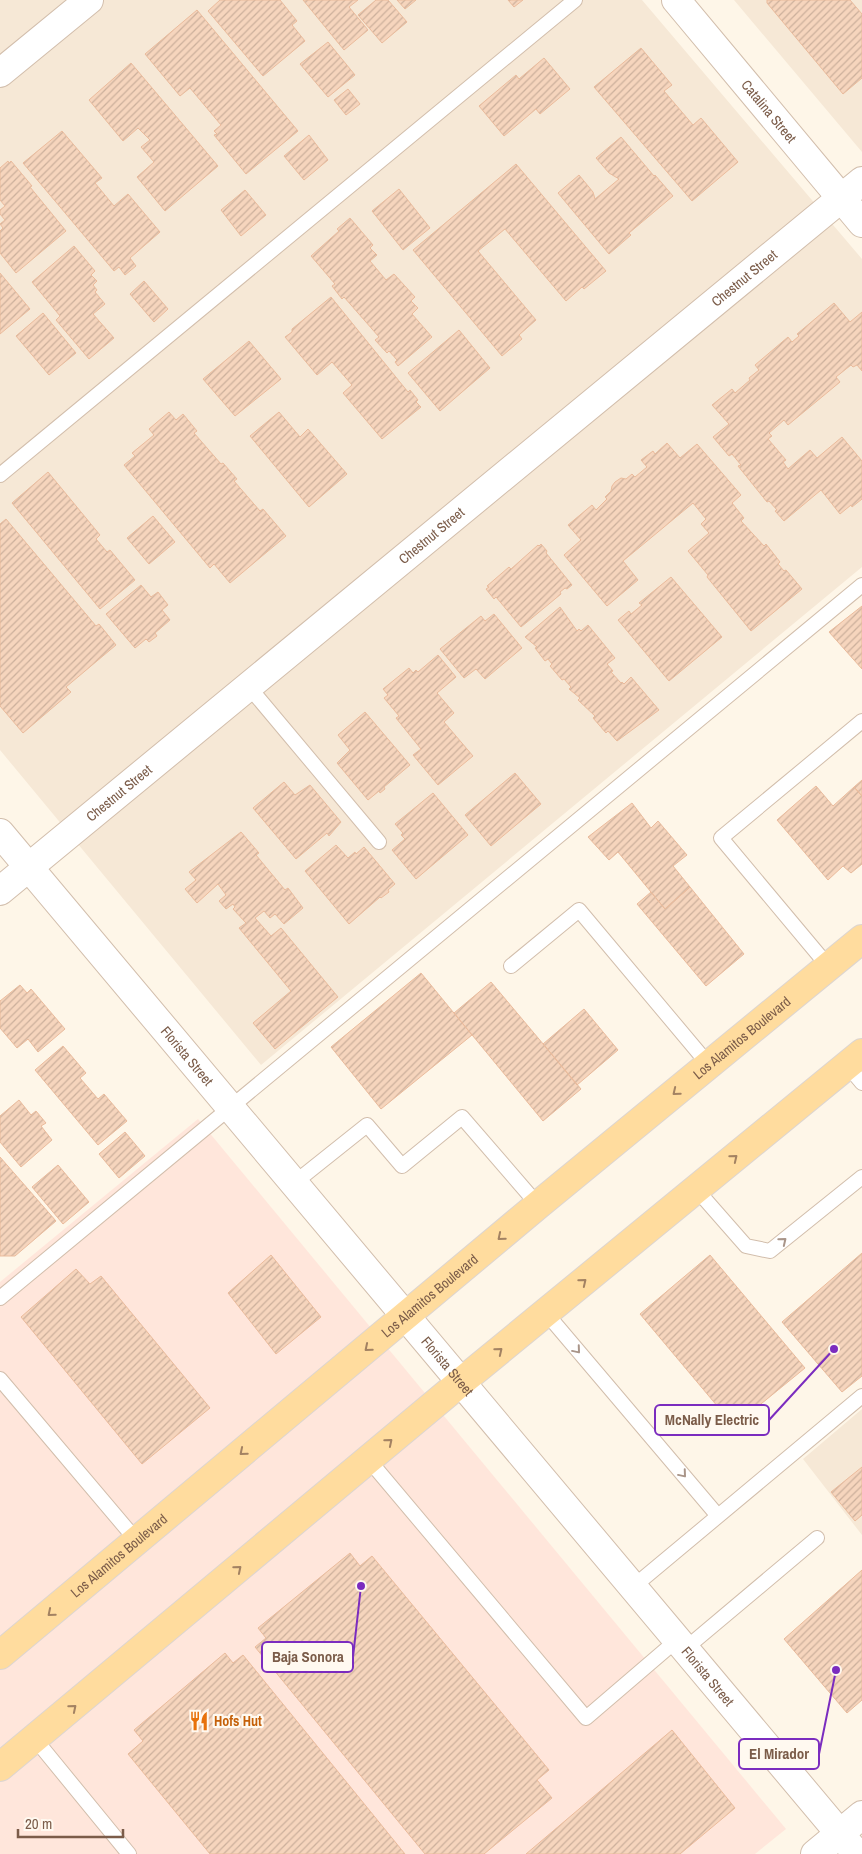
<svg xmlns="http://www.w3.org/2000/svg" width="862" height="1854" font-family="'Archivo Narrow',sans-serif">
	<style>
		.residential { fill: #f6e8d6 }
		.commercial { fill: #ffe6db }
		.building { fill: url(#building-hatch); stroke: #eabb9c }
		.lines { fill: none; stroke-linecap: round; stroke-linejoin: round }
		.service-casing { stroke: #d2beac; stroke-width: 16 }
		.minor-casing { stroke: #d2beac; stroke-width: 30 }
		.primary-casing { stroke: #ddd5d0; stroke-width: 30 }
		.service { stroke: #fff; stroke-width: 14 }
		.minor { stroke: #fff; stroke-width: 28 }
		.primary { stroke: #ffdc9e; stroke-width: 28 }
		.oneway { stroke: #a38262 }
		.oneway2 { stroke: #a99589 }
		.labels { text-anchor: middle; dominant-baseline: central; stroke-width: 4.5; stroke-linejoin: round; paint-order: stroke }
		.street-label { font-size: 14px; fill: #7b5c49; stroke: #fff9f0 }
		.food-label { font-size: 14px; font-weight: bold; fill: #c56008; stroke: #fff9f0; text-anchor: start }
		.leader { fill: none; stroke: #7b2cbf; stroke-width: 2 }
		.callout-dot { fill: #7b2cbf; stroke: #fff9f0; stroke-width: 2 }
		.callout { fill: #fff9f0; stroke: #7b2cbf; stroke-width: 2 }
		.callout-label { font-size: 15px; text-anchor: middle; font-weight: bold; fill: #7b5c49 }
	</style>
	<defs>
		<pattern id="building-hatch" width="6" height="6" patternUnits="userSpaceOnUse" patternTransform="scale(1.25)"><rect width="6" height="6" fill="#f6d5bd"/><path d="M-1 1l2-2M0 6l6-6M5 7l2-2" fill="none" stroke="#ccb09c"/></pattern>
	</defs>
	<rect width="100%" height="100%" fill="#fef6e8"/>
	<path class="residential" d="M0 0H642L862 259V567L261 1065 0 750Z
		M734 0H862V152Z
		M862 1409V1535L803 1459Z"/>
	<path class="commercial" d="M198 1119 786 1829 755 1854H0V1282Z"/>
	<path class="building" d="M220 0H280L297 21 292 25 305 41 263 76 208 11Z
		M303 0H358L349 7 368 30 344 50Z
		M376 0H388L407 22 382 43 358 15Z
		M397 0H416L405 9Z
		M508 0H523L514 7Z
		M767 0H850L862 14V78L843 94 767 3Z
		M197 10 298 131 246 174 214 135 217 134 214 131 221 125 190 88 180 96 145 54Z
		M328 42 355 75 328 97 300 64Z
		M641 48 672 85 664 91 693 125 701 118 738 162 692 201 594 87Z
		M544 58 570 89 540 114 536 109 504 136 479 106 516 75 519 79Z
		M131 63 218 166 165 211 137 177 154 162 141 147 150 140 138 128 123 141 89 100Z
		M348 89 360 104 346 115 334 100Z
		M62 131 102 178 95 183 114 206 128 194 160 232 130 258 136 266 125 275 119 267 114 271 23 163Z
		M309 135 328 160 304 180 284 156Z
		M621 137 654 176 655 175 673 196 629 233 631 235 609 254 558 193 579 175 593 192 595 199 619 179 609 173 596 158Z
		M8 161 9 163 11 161 32 186 30 187 66 231 16 273 0 253V231L3 228 0 224 5 220 0 214V210L5 206 0 200V168Z
		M516 164 606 271 584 289 582 287 566 301 505 229 478 251 536 320 519 335 522 339 502 356 413 250Z
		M399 189 430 228 403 250 372 211Z
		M245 190 266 215 241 236 221 210Z
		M350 218 373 245 370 248 377 255 370 261 386 280 394 274 415 297 411 301 418 308 412 314 432 337 398 366 395 362 397 360 389 351 387 353 375 340 379 337 344 297 342 299 332 286 335 284 311 256 339 231 337 229Z
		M74 246 95 271 91 275 97 281 93 285 97 290 95 292 105 304 93 314 114 338 89 359 56 320 60 316 32 282Z
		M0 273 30 309 0 334Z
		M144 281 168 309 154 322 130 294Z
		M331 297 408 392 410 390 418 400 416 402 421 407 382 439 343 393 352 385 332 362 317 375 285 337 292 332V329Z
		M834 303 850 322 862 312V371L857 365 853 367 851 365 836 377 840 382 788 425 784 420 769 433 772 436 768 439 786 460 783 462 788 469 810 450 817 458 842 437 862 461V499L852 507 851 505 840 514 821 490 784 521 775 511 777 510 769 501 767 502 738 466 741 465 732 454 729 456 713 437 729 424 712 405 732 389 735 393 750 380 749 378 759 370 755 365 788 337 792 342 799 336 797 334Z
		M43 313 76 353 49 375 16 336Z
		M459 330 490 368 440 411 408 373Z
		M249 341 281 379 235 416 203 379Z
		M169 412 176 420 183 414 197 431 194 433 221 464 223 463 237 479 234 481 260 511 263 509 286 536 230 583 214 564 210 568 124 465 135 456 132 453 154 435 149 429Z
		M279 412 300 437 308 429 347 474 309 507 250 436Z
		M667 443 680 458 697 444 741 495 732 503 744 518 741 521 764 546 766 544 780 562 778 564 784 571 786 570 802 589 751 631 707 577 708 575 688 551 709 533 701 524 706 519 693 503 623 561 638 580 607 606 564 555 581 540 568 525 592 505 596 510 607 499 605 497 611 491 612 486 615 482 621 478 626 479 632 474 635 477 647 467 641 460 653 451 655 454Z
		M48 472 100 535 96 539 107 552 110 550 135 580 100 609 12 503Z
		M153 516 175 542 149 564 127 538Z
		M6 519 96 626 99 624 116 645 66 687 71 692 23 733 0 706V524Z
		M541 544 547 551 546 553 572 585 567 589 565 588 560 592 561 594 521 627 496 597 494 599 486 589 489 587 487 586 509 567 511 569 538 545 539 546Z
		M671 577 722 637 669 681 618 620 629 611 631 614 642 605 639 603Z
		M141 585 151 597 158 592 168 605 162 610 170 620 155 633 157 636 149 642 146 639 135 648 106 614Z
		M862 606V669L829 632Z
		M560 607 577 631 579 629 581 631 588 625 615 658 607 664 613 671 611 672 621 683 622 682 624 684 631 677 659 710 617 741 608 731 606 733 593 718 595 716 578 700 580 698 569 689 571 687 564 679 562 680 550 666 552 664 548 659 545 661 535 648 537 647 525 637Z
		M494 614 522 648 485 679 476 669 464 678 440 649 481 616 485 621Z
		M438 655 456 677 437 693 454 713 444 722 473 756 438 785 413 755 421 749 396 718 399 716 384 698 388 695 383 689 409 668 413 673 416 670 418 672Z
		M365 712 410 765 384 787 385 789 380 793 379 791 368 800 337 763 350 750 338 735Z
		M515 773 541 804 491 846 465 815Z
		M862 780V796L854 787Z
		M284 782 295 795 310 785 341 822 329 836 327 833 296 859 253 808Z
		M816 786 833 806 854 787 862 796V864L851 873 843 866 828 880 777 820Z
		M433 793 468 835 416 879 392 850 405 839 401 835 403 833 395 824Z
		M632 803 651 828 658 821 687 855 673 866 690 887 665 909 618 852 609 860 588 837Z
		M241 832 259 853 256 855 285 890 288 888 303 908 284 924 275 914 270 918 264 911 255 918 271 936 281 928 338 997 275 1049 253 1023 291 991 239 928 246 923 233 909 235 907 233 904 226 909 219 901 226 895 218 884 197 903 185 889 196 880 189 872Z
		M336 845 348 858 355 852 356 854 364 847 395 884 388 890 389 892 381 898 380 897 349 924 305 871Z
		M690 887 744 954 706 986 637 904 651 892 665 909Z
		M421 973 472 1035 381 1109 331 1047Z
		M491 982 581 1089 543 1121 454 1013Z
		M20 985 27 993 31 989 65 1029 38 1052 28 1039 17 1048 0 1028V1001Z
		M584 1009 618 1050 577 1085 543 1044Z
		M63 1046 86 1073 80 1078 98 1099 104 1094 127 1121 98 1145 35 1070Z
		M19 1100 31 1115 36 1111 46 1123 41 1126 52 1140 21 1167 0 1142V1116Z
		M125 1132 145 1156 119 1178 99 1154Z
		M0 1157 56 1221 15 1256H0Z
		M58 1165 89 1202 63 1224 32 1187Z
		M862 1253V1376L842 1392 782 1322Z
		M271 1255 321 1317 276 1354 228 1293Z
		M710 1255 805 1368 734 1426 640 1314Z
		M76 1269 90 1284 101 1276 210 1408 142 1464 21 1317Z
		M862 1467V1515L855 1521 831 1492Z
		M350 1553 360 1566 372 1556 549 1770 537 1780 552 1798 484 1854H425L255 1647 266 1638 258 1628Z
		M862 1570V1700L847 1713 784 1639Z
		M225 1653 233 1663 243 1655 405 1854H210L128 1754 143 1741 134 1730Z
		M672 1730 735 1808 680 1854H526Z"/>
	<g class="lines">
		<defs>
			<path id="service" d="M0 475 575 0
				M249 687 379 842
				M511 966 579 910 709 1065
				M828 966 721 838 862 721
				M847 1065 862 1083
				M293 1184 367 1125 402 1166 462 1117 538 1205
				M696 1189 746 1246 770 1251 862 1177
				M0 1298 862 585
				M546 1313 718 1516
				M0 1379 137 1541
				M368 1459 586 1718 677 1640
				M633 1587 862 1396
				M685 1649 817 1538
				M35 1739 129 1854"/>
			<g id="minor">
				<path id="s1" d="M676 0 862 223"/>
				<path d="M0 73 89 0"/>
				<path id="s2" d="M0 833 857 1854"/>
				<path id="s3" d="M0 891 862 181"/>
				<path d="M815 1854 862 1815"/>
			</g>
			<g id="primary">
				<path id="s4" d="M0 1655 538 1205 862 939"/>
				<path d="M0 1767 461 1382 862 1053"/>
			</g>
		</defs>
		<use href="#service" class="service-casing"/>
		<use href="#minor" class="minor-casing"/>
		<use href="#primary" class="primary-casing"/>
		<use href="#service" class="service"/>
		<use href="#minor" class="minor"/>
		<use href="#primary" class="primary"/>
	</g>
	<defs><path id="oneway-chevron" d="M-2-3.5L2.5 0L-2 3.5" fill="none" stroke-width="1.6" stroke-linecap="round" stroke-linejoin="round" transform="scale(1.25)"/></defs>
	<g class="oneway">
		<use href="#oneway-chevron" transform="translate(676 1092) rotate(141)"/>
		<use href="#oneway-chevron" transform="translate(734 1158) rotate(-39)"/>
		<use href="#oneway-chevron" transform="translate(501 1237) rotate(140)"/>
		<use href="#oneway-chevron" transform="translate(583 1282) rotate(-39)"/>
		<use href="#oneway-chevron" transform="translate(368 1348) rotate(140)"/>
		<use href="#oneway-chevron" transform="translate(499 1351) rotate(-39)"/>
		<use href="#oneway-chevron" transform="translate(389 1442) rotate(-40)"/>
		<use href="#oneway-chevron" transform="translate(243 1452) rotate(140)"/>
		<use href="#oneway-chevron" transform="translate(238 1569) rotate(-40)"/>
		<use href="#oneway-chevron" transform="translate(51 1613) rotate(140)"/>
		<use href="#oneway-chevron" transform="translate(73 1708) rotate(-40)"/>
	</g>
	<g class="oneway2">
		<use href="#oneway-chevron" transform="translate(783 1241) rotate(-39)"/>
		<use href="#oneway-chevron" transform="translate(577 1350) rotate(50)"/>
		<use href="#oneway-chevron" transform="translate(683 1474) rotate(50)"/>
	</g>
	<defs>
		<symbol id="restaurant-bare" viewBox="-9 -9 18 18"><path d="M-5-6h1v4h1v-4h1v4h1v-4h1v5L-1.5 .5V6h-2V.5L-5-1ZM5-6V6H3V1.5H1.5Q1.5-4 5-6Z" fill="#e8710a" stroke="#fff9f0" stroke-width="2.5" paint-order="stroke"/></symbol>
	</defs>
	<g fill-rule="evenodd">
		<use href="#restaurant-bare" x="185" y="1707" width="28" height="28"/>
	</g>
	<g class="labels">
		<g class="street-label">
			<text stroke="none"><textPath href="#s1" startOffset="145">Catalina Street</textPath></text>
			<text stroke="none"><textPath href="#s3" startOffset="964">Chestnut Street</textPath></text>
			<text stroke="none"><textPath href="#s3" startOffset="559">Chestnut Street</textPath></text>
			<text stroke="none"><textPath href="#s3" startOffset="154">Chestnut Street</textPath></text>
			<text stroke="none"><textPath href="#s4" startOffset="965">Los Alamitos Boulevard</textPath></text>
			<text stroke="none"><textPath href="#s2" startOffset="291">Florista Street</textPath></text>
			<text stroke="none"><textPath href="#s4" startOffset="560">Los Alamitos Boulevard</textPath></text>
			<text stroke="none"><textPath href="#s2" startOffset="696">Florista Street</textPath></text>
			<text stroke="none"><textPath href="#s4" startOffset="155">Los Alamitos Boulevard</textPath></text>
			<text stroke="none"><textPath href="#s2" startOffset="1101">Florista Street</textPath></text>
		</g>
		<g class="food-label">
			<text x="214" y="1721">Hofs Hut</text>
		</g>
	</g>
	<path class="leader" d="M834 1349L769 1420M361 1586L353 1657M836 1670L819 1754"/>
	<g class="callout-dot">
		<circle cx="834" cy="1349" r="5"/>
		<circle cx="361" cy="1586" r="5"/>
		<circle cx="836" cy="1670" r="5"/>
	</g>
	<g class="callout">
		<rect x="655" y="1405" width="114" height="30" rx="5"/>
		<rect x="262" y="1642" width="91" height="30" rx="5"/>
		<rect x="739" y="1739" width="80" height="30" rx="5"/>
	</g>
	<g class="callout-label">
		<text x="712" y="1425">McNally Electric</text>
		<text x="308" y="1662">Baja Sonora</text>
		<text x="779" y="1759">El Mirador</text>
	</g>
	<path d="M18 1829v8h105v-8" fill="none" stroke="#7b5c49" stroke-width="2.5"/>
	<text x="25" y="1829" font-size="15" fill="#7b5c49" stroke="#fff9f0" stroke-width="4" paint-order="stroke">20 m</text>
</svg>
